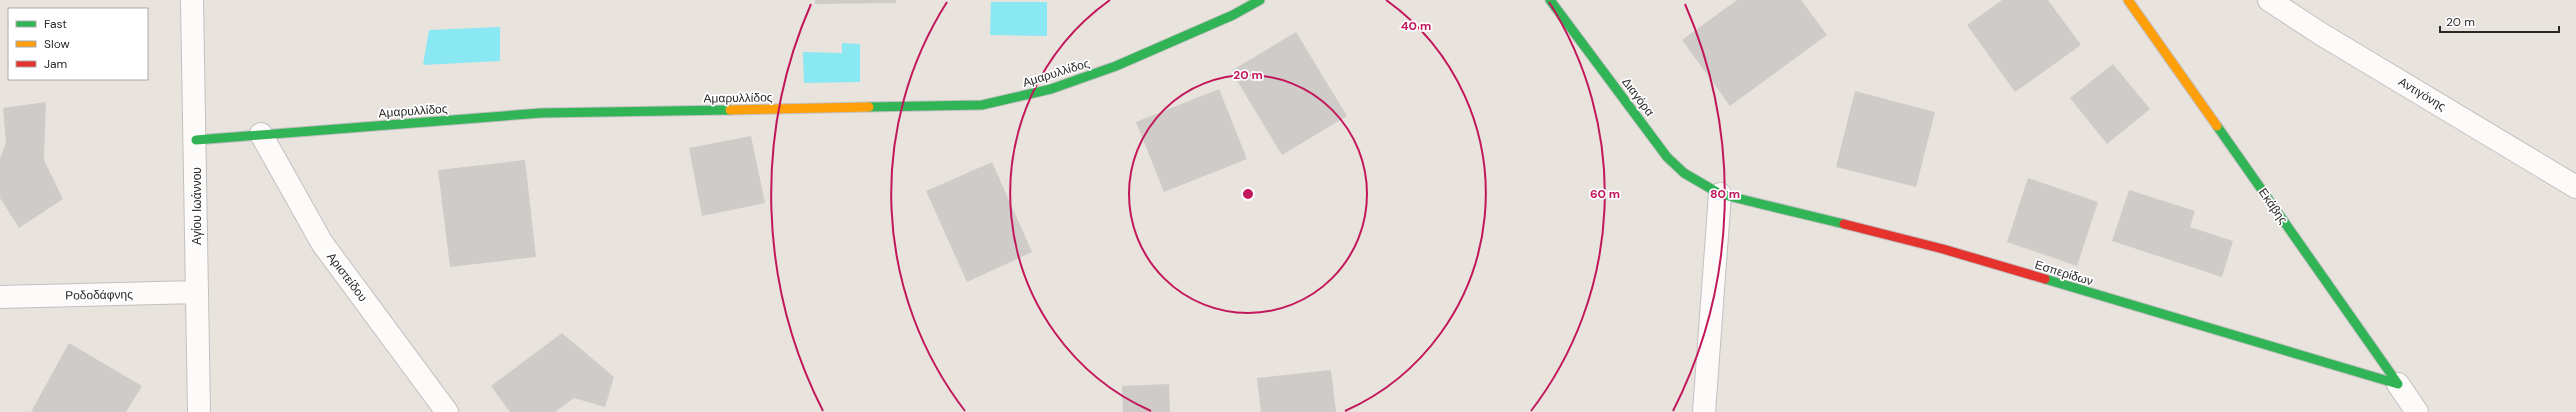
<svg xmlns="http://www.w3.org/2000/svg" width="2576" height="412" font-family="'DM Sans',sans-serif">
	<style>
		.water { fill: #8ae8f2 }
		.building { fill: #cfcbc8 }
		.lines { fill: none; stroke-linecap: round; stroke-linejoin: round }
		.street-casing { stroke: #c2c0c0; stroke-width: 24 }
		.fast-casing { stroke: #c2c0c0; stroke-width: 11 }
		.slow-casing { stroke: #c2c0c0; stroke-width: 11 }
		.jam-casing { stroke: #c2c0c0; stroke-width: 11 }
		.street { stroke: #fcfbfa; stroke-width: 22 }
		.fast { stroke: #30b455; stroke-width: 9 }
		.slow { stroke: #ff9f0a; stroke-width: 9 }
		.jam { stroke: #e5322d; stroke-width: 9 }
		.ring { fill: none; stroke: #c2185b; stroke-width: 2 }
		.labels { text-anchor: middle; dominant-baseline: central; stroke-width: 3.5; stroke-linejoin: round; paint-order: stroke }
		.street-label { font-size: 12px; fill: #292929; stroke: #fff }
		.centre { fill: #c2185b; stroke: #fff; stroke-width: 2 }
		.ring-label { font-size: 12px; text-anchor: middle; font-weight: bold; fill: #c2185b; stroke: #fff; stroke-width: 3.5; stroke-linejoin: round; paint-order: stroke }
	</style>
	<rect width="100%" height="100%" fill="#e9e3de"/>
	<path class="water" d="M991 2H1047V36L990 35Z
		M500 27V61L423 65 429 30Z
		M842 43 860 44V82L804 83 803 52 842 53Z"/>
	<path class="building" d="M815 0H896V3L815 4Z
		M1737 0H1801L1827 35 1730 106 1682 40Z
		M2002 0H2048L2081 45 2015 92 1967 25Z
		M1296 32 1347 116 1282 155 1231 71Z
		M2113 64 2150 109 2107 144 2070 98Z
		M1219 89 1247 159 1164 192 1136 122Z
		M1855 91 1935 112 1916 187 1836 167Z
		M46 102 44 160 63 199 19 228 0 198V159L6 142 3 108Z
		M751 136 765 203 702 216 689 148Z
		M525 160 536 257 450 267 438 170Z
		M992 162 1032 252 967 282 926 191Z
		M2028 178 2098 202 2077 266 2007 242Z
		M2129 190 2195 211 2190 227 2233 241 2222 277 2112 241Z
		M562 333 614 377 605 407 574 398 555 412H510L491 386Z
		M69 343 142 386 126 412H31Z
		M1331 370 1336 412H1261L1257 378Z
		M1169 384 1170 412H1123L1122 386Z"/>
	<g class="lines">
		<defs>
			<path id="street" d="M192 0 199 412
				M2269 0 2321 34 2576 187
				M261 134 322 243 447 412
				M0 297 197 292
				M2398 384 2417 412
				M1704 412 1720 194"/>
			<path id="fast" d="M1550 0 1667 157 1684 173 1720 194 1844 224
				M869 107 982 105 1051 89 1116 66 1233 15 1260 0
				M2217 126 2398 384
				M196 140 541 113 730 110
				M2045 279 2398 384"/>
			<path id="slow" d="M2128 0 2217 126
				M730 110 869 107"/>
			<path id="jam" d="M1844 224 1943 249 2045 279"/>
		</defs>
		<use href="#street" class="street-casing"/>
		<use href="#fast" class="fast-casing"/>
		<use href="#slow" class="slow-casing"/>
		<use href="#jam" class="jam-casing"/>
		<use href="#street" class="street"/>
		<use href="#fast" class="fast"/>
		<use href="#slow" class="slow"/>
		<use href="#jam" class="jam"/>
	</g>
	<g class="ring">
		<circle cx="1248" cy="194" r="119"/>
		<path d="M1151 411A238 238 0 0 1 1110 0M1386 0A238 238 0 0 1 1345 411"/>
		<path d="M965 411A357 357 0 0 1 947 2M1549 2A357 357 0 0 1 1531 411"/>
		<path d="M823 411A477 477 0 0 1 811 4M1685 4A477 477 0 0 1 1673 411"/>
	</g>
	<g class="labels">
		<g class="street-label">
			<text transform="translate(1056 73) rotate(-17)">Αμαρυλλίδος</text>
			<text transform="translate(2422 94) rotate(31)">Αντιγόνης</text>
			<text transform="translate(1638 97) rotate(53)">Διαγόρα</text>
			<text transform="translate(738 98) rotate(-1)">Αμαρυλλίδος</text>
			<text transform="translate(413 111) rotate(-4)">Αμαρυλλίδος</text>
			<text transform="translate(197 206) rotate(-90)">Αγίου Ιωάννου</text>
			<text transform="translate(2273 206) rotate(55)">Εκάβης</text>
			<text transform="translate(2064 273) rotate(17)">Εσπερίδων</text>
			<text transform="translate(347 277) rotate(53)">Αριστείδου</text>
			<text transform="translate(99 295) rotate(-1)">Ροδοδάφνης</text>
		</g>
	</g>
	<circle cx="1248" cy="194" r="6" class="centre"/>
	<g class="ring-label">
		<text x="1416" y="30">40 m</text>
		<text x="1248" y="79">20 m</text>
		<text x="1605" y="198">60 m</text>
		<text x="1725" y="198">80 m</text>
	</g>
	<rect x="8" y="8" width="140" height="72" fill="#ffffff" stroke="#a9a9a9"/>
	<rect x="16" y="21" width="20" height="6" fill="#30b455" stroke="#a9a9a9"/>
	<text x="44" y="28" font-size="12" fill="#292929">Fast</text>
	<rect x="16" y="41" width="20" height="6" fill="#ff9f0a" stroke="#a9a9a9"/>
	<text x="44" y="48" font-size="12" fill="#292929">Slow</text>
	<rect x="16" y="61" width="20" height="6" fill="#e5322d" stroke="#a9a9a9"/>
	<text x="44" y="68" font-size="12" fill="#292929">Jam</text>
	<path d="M2440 26v6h119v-6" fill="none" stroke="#292929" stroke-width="2"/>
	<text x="2446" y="26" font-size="12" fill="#292929" stroke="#ffffff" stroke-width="3" paint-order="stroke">20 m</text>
</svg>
